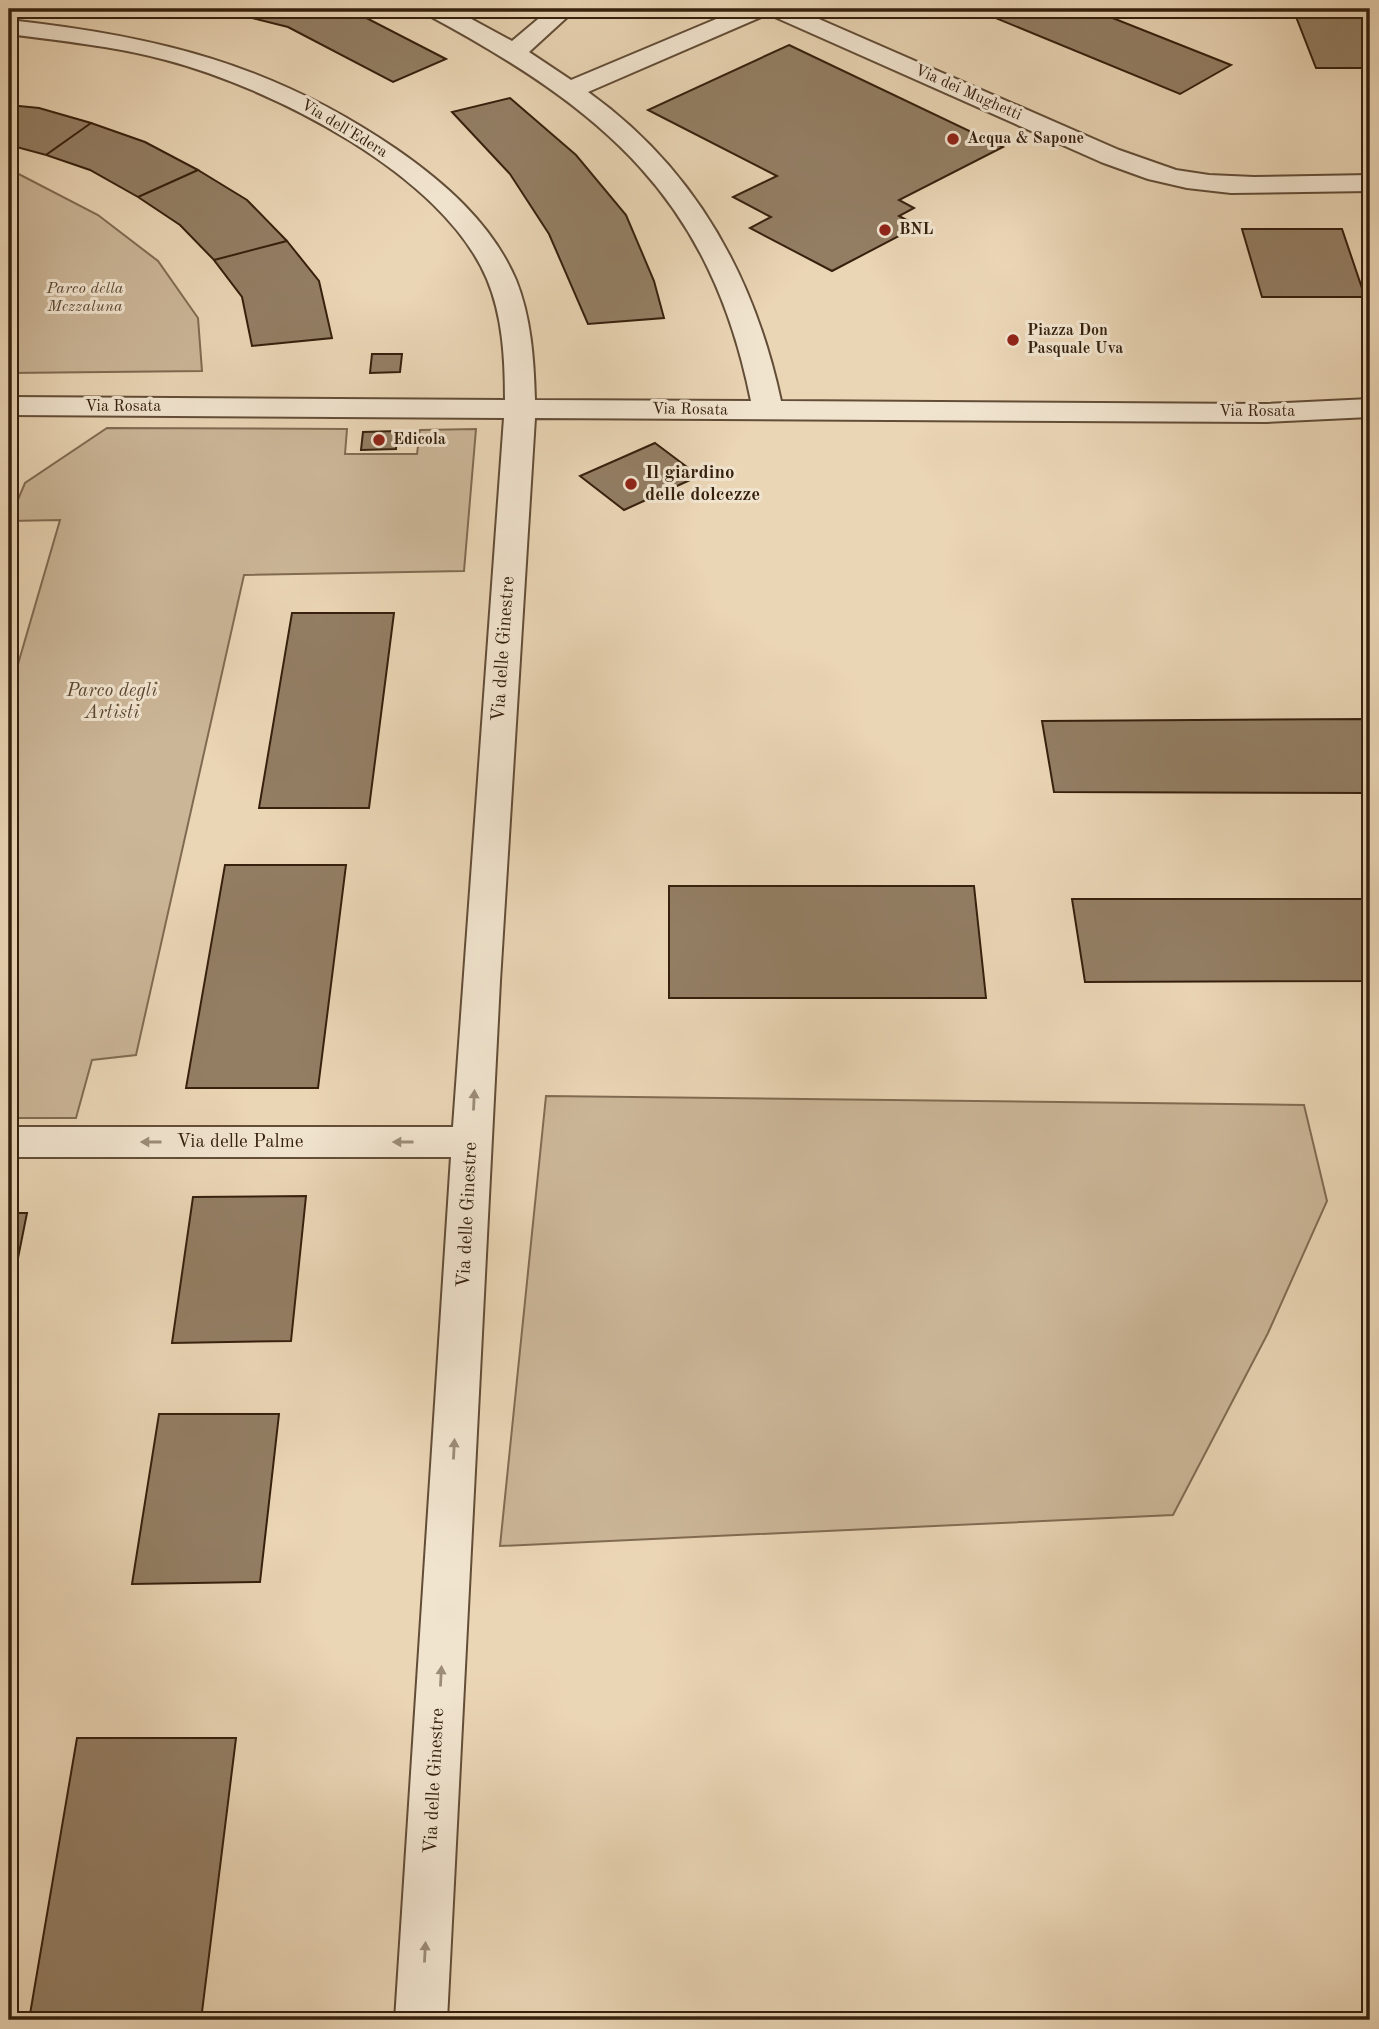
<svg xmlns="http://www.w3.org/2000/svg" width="1379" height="2029" font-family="'Old Standard TT',serif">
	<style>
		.green { fill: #cbb698; stroke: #806b52; stroke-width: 2 }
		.building { fill: #937e64; stroke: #35200d; stroke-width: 2 }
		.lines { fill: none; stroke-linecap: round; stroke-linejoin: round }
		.minor-casing { stroke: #624d37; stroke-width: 4 }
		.minor { fill: #f1e4cf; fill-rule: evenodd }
		.oneway { fill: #9c8c78 }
		.poi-dot { fill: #8f2418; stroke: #f1e4cf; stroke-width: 2.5 }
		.labels { text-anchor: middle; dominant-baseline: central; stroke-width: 6; stroke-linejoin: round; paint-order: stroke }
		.far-street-label { font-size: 16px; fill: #35200d; stroke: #f1e4cf }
		.far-poi-label { font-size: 16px; font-weight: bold; fill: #35200d; stroke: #f1e4cf; text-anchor: start }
		.far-park-label { font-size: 16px; font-style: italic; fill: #5a4630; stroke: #f1e4cf }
		.poi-label { font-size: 19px; font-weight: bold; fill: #35200d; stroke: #f1e4cf; text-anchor: start }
		.street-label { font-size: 19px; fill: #35200d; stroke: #f1e4cf }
		.park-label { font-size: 19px; font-style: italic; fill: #5a4630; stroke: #f1e4cf }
	</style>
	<rect width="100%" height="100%" fill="#ead5b5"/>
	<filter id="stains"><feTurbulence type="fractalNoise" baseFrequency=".00286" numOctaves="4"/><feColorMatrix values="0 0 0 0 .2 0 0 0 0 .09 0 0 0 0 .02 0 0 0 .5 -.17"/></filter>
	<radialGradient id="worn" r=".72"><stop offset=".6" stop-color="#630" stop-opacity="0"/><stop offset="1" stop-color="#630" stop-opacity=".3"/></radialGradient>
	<path class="green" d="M9 169 98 215 158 261 198 318 202 371 9 373Z
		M107 428 347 429 345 454H417L420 430 476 429 464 571 244 575 136 1055 92 1060 76 1118H9V695L60 520 9 521 25 483Z
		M546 1096 1304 1105 1327 1201 1268 1333 1173 1515 500 1546Z"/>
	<path class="building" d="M216 9H349L446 59 393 82 288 27Z
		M988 9H1090L1231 65 1180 94 981 12Z
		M1293 9H1357L1370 34V68H1316Z
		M789 45 1003 147 899 200 914 208 899 216 918 226 832 271 750 228 771 217 733 197 777 176 648 110Z
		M510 98 576 155 626 215 654 281 664 318 588 324 549 234 510 174 452 112Z
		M9 105 39 108 91 123 46 155 9 145Z
		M91 123 145 142 198 170 138 197 90 170 46 155Z
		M198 170 247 200 287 241 214 260 180 225 138 197Z
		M1242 229H1342L1365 297H1262Z
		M287 241 319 281 332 338 252 346 242 297 214 260Z
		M372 354H402L400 372 370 373Z
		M397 431 396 449 361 450 363 432Z
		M655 443 699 476 624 510 580 476Z
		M292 613H394L369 808H259Z
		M1370 719V793L1054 792 1042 721Z
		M225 865H346L318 1088H186Z
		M669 886H974L986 998H669Z
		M1072 899H1370V981L1085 982Z
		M306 1196 291 1341 172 1343 193 1197Z
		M9 1213H27L17 1263H9Z
		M159 1414H279L260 1582 132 1584Z
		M77 1738H236L201 2020H29Z"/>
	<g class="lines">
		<defs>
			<path id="minor" d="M423 9H453L512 41 550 9H576L529 52 571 80 740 9H796L1119 150 1176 170 1209 175 1254 177 1370 175V191L1231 193 1187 188 1148 179 1101 162 768 14 588 92C694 168 754 275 781 401L1266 404 1370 399V417L1266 422 535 418 500 981 447 2020H395L451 1157H9V1127H453L504 418 9 415V397L505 400C505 360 503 317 487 279 443 174 272 88 166 60 115 46 61 41 9 34V20C156 36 272 64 396 149 445 183 492 224 516 280 531 317 534 360 535 400L751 401C710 197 603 109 426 14Z"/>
		</defs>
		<use href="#minor" class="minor-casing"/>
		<use href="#minor" class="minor"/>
	</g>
	<defs><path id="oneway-solid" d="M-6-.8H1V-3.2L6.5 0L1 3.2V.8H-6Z" transform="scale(1.75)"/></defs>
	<g class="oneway">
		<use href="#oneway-solid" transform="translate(474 1100) rotate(-87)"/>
		<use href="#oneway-solid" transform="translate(151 1142) rotate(180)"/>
		<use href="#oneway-solid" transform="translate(403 1142) rotate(180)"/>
		<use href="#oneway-solid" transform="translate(454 1449) rotate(-87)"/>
		<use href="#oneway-solid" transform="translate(441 1676) rotate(-87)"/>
		<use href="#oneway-solid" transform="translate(425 1952) rotate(-87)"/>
	</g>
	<g class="poi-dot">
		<circle cx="953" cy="139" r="7"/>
		<circle cx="885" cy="230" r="7"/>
		<circle cx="1013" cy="340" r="7"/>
		<circle cx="379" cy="440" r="7"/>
		<circle cx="631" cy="484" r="7"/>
	</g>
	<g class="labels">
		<g class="far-street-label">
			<text transform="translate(968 93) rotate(24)">Via dei Mughetti</text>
			<text transform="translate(344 129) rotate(31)">Via dell'Edera</text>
			<text x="123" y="407">Via Rosata</text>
			<text transform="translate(690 410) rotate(1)">Via Rosata</text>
			<text x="1257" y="412">Via Rosata</text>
		</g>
		<g class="far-poi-label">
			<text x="967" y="139">Acqua &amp; Sapone</text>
			<text x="899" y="230">BNL</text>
			<text x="1027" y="331">Piazza Don<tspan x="1027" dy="18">Pasquale Uva</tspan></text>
			<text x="393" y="440">Edicola</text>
		</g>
		<g class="far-park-label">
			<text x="85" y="289">Parco della<tspan x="85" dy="18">Mezzaluna</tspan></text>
		</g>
		<g class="poi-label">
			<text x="645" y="473">Il giardino<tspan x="645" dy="22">delle dolcezze</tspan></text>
		</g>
		<g class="street-label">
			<text transform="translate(504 649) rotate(-86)">Via delle Ginestre</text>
			<text x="240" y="1142">Via delle Palme</text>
			<text transform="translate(468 1215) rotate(-87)">Via delle Ginestre</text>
			<text transform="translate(435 1781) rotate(-87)">Via delle Ginestre</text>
		</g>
		<g class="park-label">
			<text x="112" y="691">Parco degli<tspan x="112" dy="22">Artisti</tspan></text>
		</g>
	</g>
	<rect width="1379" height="2029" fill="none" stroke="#ead5b5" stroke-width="35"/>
	<rect x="10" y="10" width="1358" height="2008" fill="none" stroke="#35200d" stroke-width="3.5"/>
	<rect x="18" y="18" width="1344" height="1994" fill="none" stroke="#35200d" stroke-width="2"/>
	<rect width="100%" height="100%" filter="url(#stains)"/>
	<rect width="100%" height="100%" fill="url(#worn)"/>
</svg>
